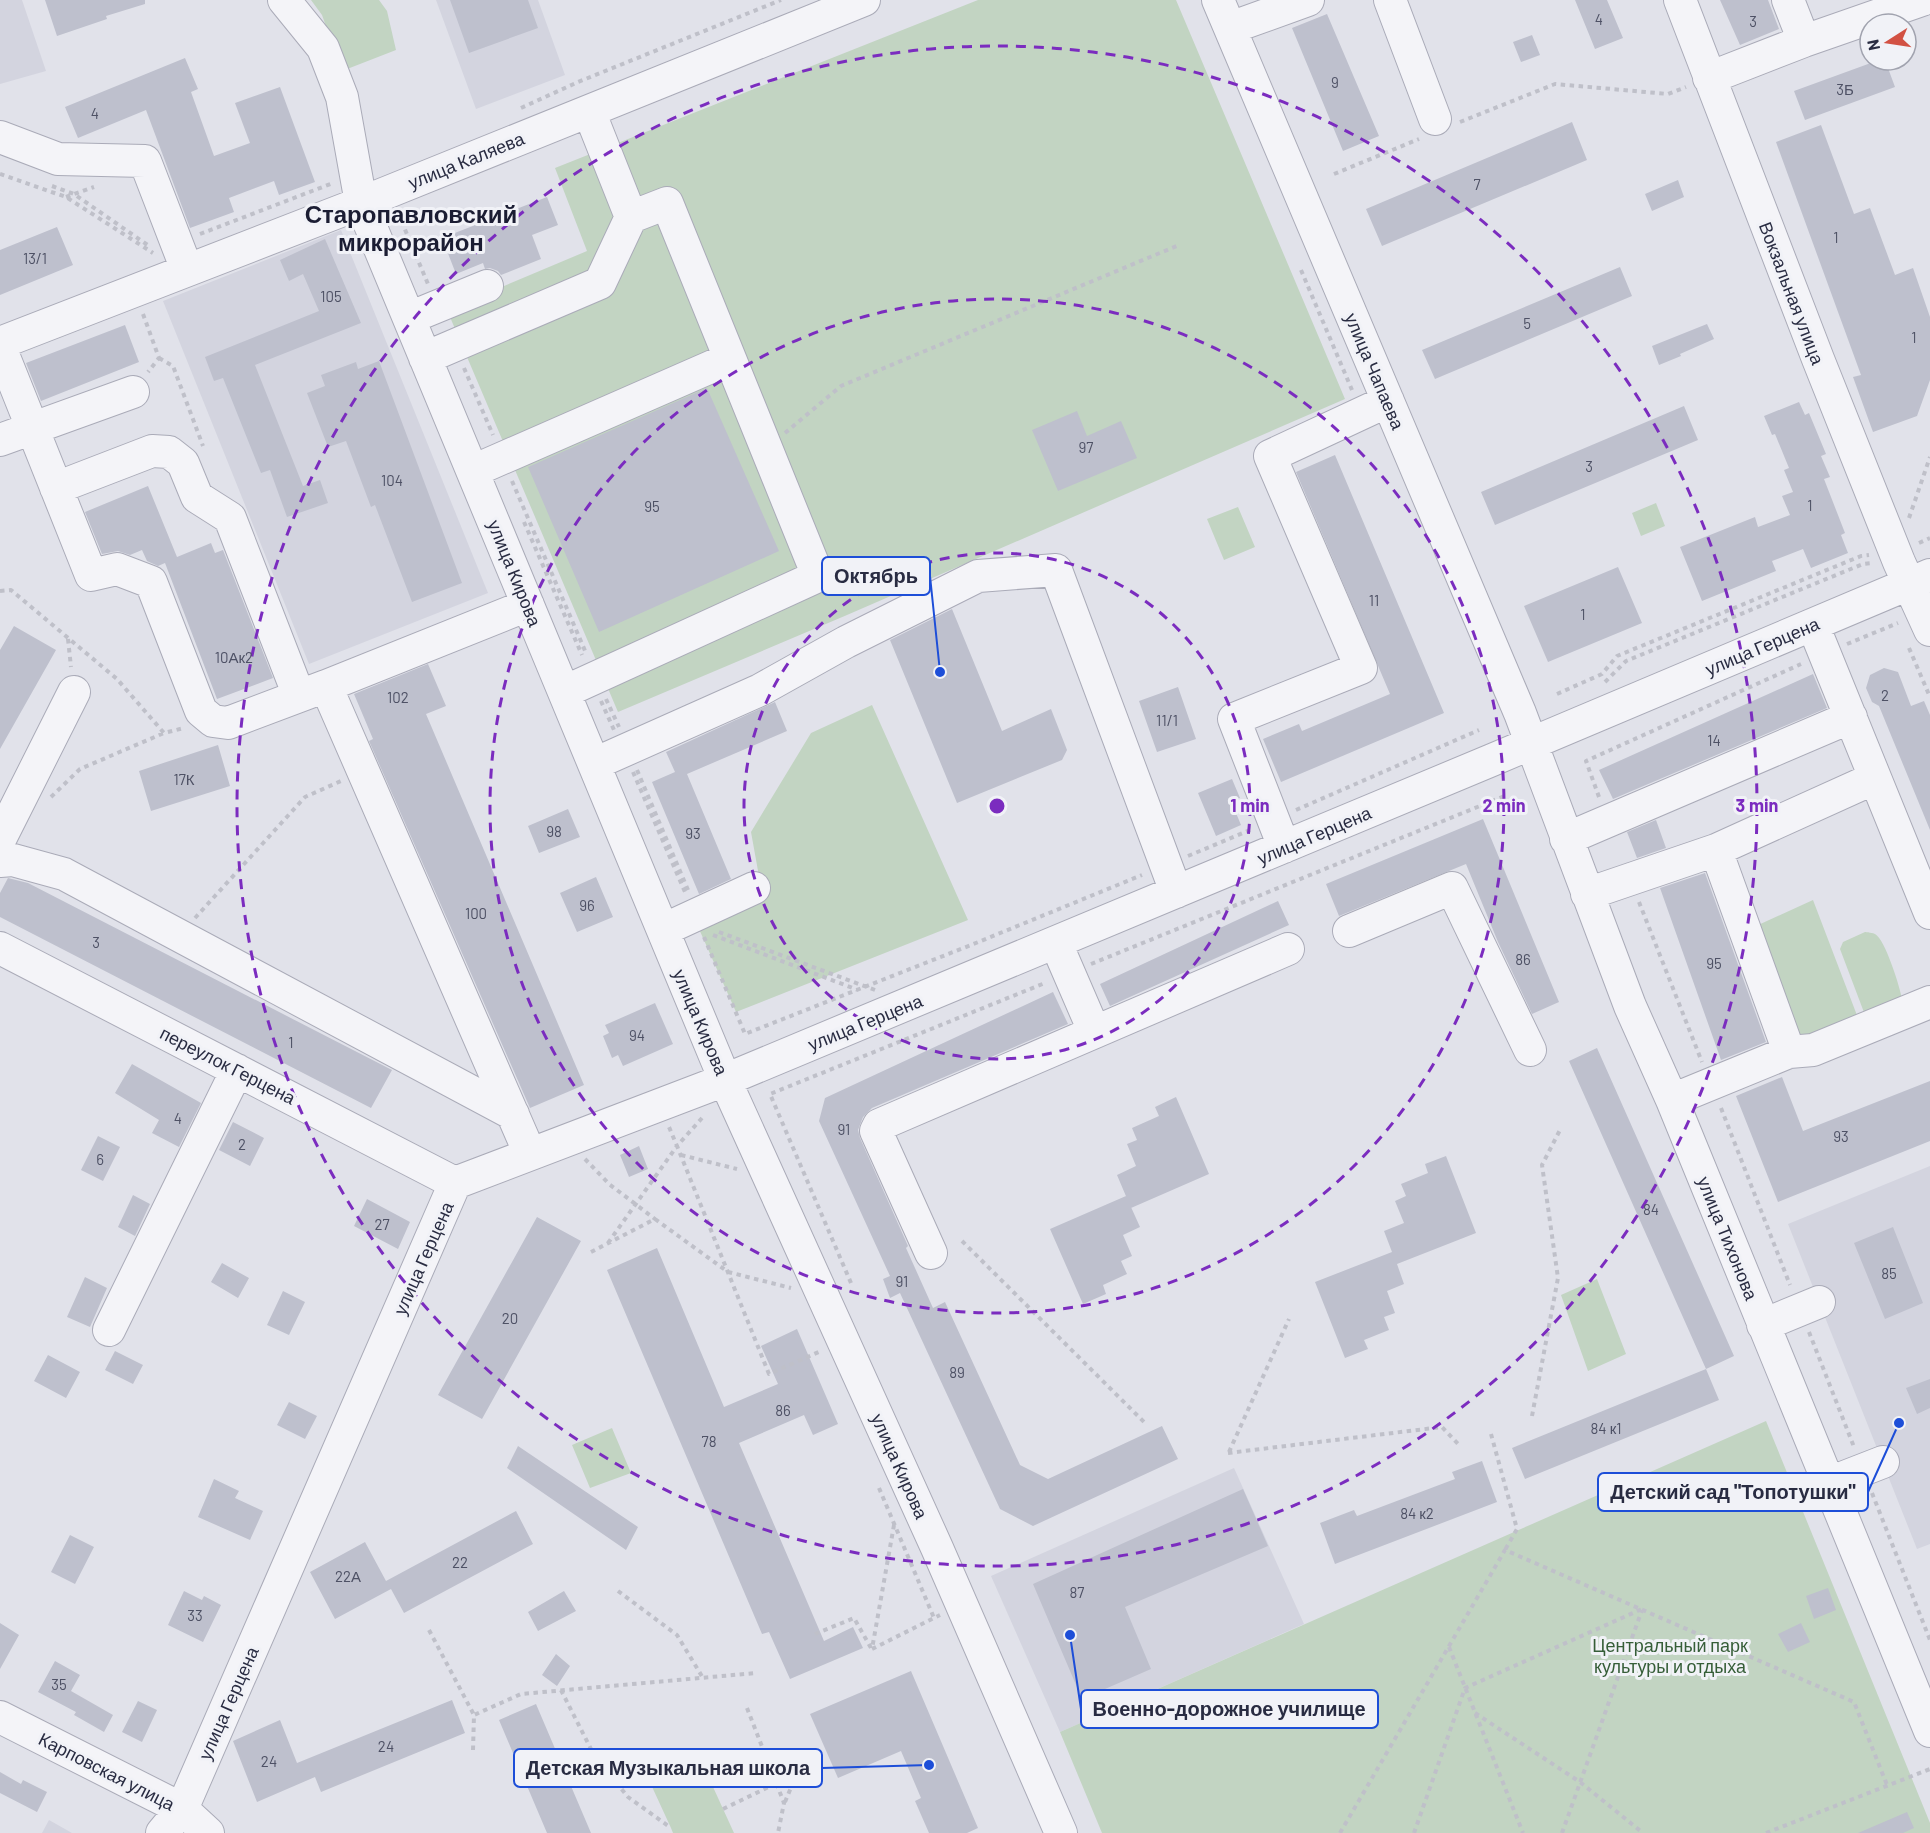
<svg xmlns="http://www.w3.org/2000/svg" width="1930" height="1833" font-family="Barlow,sans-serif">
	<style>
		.built { fill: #d3d4df }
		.green { fill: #c2d4c2 }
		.building { fill: #bec0cd }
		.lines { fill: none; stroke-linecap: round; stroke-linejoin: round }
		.minor-casing { stroke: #aaabb8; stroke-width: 34 }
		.path { stroke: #bfc0c9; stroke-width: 4; stroke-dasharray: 4.5 4.5; stroke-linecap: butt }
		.minor { stroke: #f4f4f8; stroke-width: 32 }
		.ring { fill: none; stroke: #7b2cbf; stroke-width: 3; stroke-dasharray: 10 8 }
		.labels { text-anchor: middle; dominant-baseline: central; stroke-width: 6; stroke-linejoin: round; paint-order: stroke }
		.number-label { font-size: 15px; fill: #4e5165 }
		.street-label { font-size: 18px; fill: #292c42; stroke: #f1f2f7 }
		.park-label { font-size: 18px; fill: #365e38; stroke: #f1f2f7 }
		.district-label { font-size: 24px; font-weight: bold; fill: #1b1d33; stroke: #f1f2f7 }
		.centre { fill: #7b2cbf; stroke: #f1f2f7; stroke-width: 3 }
		.ring-label { font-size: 18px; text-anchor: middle; font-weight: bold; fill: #7b2cbf; stroke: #f1f2f7; stroke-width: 6; stroke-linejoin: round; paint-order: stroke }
		.leader { fill: none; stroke: #1d4ed8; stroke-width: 2 }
		.callout-dot { fill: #1d4ed8; stroke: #f1f2f7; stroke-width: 2 }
		.callout { fill: #f1f2f7; stroke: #1d4ed8; stroke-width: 2 }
		.callout-label { font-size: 20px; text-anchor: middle; font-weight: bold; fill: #292c42 }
	</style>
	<rect width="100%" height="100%" fill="#e1e2ea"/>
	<path class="built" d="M0 0H22L46 71 0 84Z
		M436 0H538L565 75 476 109Z
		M341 230 488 593 309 664 163 301Z
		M1930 1166V1544L1917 1549 1788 1224Z
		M1234 1468 1304 1624 1060 1732 991 1576Z
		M49 1820 72 1833H42Z"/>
	<path class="green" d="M311 0H379L387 11 396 50 342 71 322 15Z
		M978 0H1176L1345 399 847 615 618 712 447 310 587 251 555 168Z
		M1656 503 1665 526 1641 536 1632 513Z
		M1238 507 1255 547 1224 560 1207 519Z
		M872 705 968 920 736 1012 695 920 762 893 751 832 811 733Z
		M1813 900 1858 1018 1800 1040 1756 926Z
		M1865 932C1866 932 1874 933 1875 934 1885 939 1900 987 1902 999L1865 1015 1840 949 1843 942Z
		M1597 1279 1626 1354 1588 1371 1561 1295Z
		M1766 1421 1930 1823V1833H1102L1060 1732Z
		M612 1428 631 1473 590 1488 572 1445Z
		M698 1754 734 1833H673L671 1828 648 1778Z"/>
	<path class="building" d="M45 0H145V4L106 16 107 19 57 36Z
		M450 0H528L538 28 469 53Z
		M1575 0H1607L1623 38 1595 49Z
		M1720 0H1768L1779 29 1740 45Z
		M1327 14 1379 136 1343 151 1292 28Z
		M1532 35 1540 55 1521 62 1513 42Z
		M185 58 198 89 191 92 214 156 250 143 235 103 280 87 315 182 279 195 274 181 229 198 234 212 190 228 146 110 78 138 65 107Z
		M1879 60H1885L1895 87 1805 120 1794 91Z
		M1572 122 1587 160 1382 246 1366 209Z
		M1821 125 1854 214 1870 208 1895 275 1913 268 1930 317V380L1917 416 1873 432 1853 377 1861 375 1776 142Z
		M1678 180 1684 197 1652 211 1645 194Z
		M547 197 558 225 532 235 541 259 501 275 498 271 490 268 485 269 483 263 456 274 442 238Z
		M57 227 73 265 0 295V250Z
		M325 239 361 323 255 365 303 486 320 480 328 503 287 517 270 470 261 473 223 378 214 381 205 357 319 311 303 274 289 281 280 260Z
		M1620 267 1632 296 1435 379 1422 350Z
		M1707 324 1714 339 1680 354 1681 356 1659 365 1652 346Z
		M125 325 139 362 41 401 26 363Z
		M379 361 462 583 412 602 375 505 371 507 346 441 328 447 307 393 325 386 321 375 356 362 358 369Z
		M707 388 779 551 599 632 528 467Z
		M1799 402 1805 415 1809 413 1826 454 1821 456 1830 477 1824 479 1845 533 1841 535 1848 553 1811 568 1803 549 1772 561 1776 571 1702 601 1680 547 1755 517 1758 527 1790 515 1782 496 1793 492 1784 470 1789 468 1775 434 1772 435 1764 416Z
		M1684 406 1698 440 1495 525 1481 492Z
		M1077 411 1087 436 1121 421 1137 458 1058 491 1032 430Z
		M1335 455 1444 713 1281 782 1263 739 1299 724 1302 731 1390 694 1296 472Z
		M148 486 177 557 211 543 215 553 223 550 273 678 217 699 165 563 158 566 147 561 142 550 130 555 118 551 102 554 85 512Z
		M1618 567 1642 623 1548 662 1524 606Z
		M952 609 1002 731 1051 709 1067 750 1062 760 957 803 890 640Z
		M14 626 56 650 0 749V650Z
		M428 664 446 706 426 714 584 1085 530 1108 369 741 373 739 354 694Z
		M1884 668 1898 672 1911 706 1924 701 1930 715V830L1879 706 1872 702 1866 688 1870 675Z
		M1813 674 1827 708 1613 799 1599 770Z
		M1178 687 1196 739 1157 752 1139 701Z
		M775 702 787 731 687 774 731 879 699 894 652 782 675 772 666 752Z
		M218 745 230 786 151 811 139 771Z
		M1232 779 1240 798 1231 801 1241 825 1216 836 1198 793Z
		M568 809 580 837 539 853 528 826Z
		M1483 819 1559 1002 1532 1014 1498 942 1466 864 1339 916 1326 884Z
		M1656 820 1666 848 1637 858 1627 832Z
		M1705 873 1766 1042 1721 1060 1660 888Z
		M596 877 613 917 577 932 560 893Z
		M8 878 28 883 392 1070 371 1108 0 917V893Z
		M1278 901 1289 925 1110 1006 1100 984Z
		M1053 992 1068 1024 872 1108 863 1117 858 1130 860 1138 908 1246 906 1248 933 1308 945 1302 1020 1465 1048 1479 1162 1426 1178 1459 1033 1526 1000 1509 900 1293 890 1298 883 1279 890 1276 819 1121 825 1098Z
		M655 1003 673 1044 623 1066 618 1055 612 1058 603 1036 609 1033 605 1025Z
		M1597 1048 1734 1356 1706 1369 1569 1061Z
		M132 1064 201 1103 179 1147 152 1133 159 1120 115 1093Z
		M1782 1077 1803 1131 1930 1081V1141L1778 1202 1736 1096Z
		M1176 1097 1209 1174 1131 1208 1117 1175 1136 1166 1127 1144 1137 1140 1132 1128 1159 1116 1155 1107Z
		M233 1122 264 1138 250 1166 219 1150Z
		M98 1136 120 1147 103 1181 81 1170Z
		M639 1146 648 1169 629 1177 620 1155Z
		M1446 1156 1476 1233 1397 1264 1404 1284 1387 1291 1395 1313 1384 1317 1389 1330 1364 1340 1368 1349 1345 1358 1315 1282 1392 1252 1384 1231 1404 1223 1395 1201 1406 1196 1401 1184 1428 1173 1425 1164Z
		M133 1195 150 1204 135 1236 118 1227Z
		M1126 1196 1140 1227 1123 1235 1132 1256 1121 1261 1127 1274 1103 1285 1106 1294 1083 1304 1050 1229Z
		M367 1199 410 1222 398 1249 354 1226Z
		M537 1217 581 1241 482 1419 438 1395Z
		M1893 1227 1923 1303 1885 1319 1854 1243Z
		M657 1248 724 1407 778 1384 761 1346 797 1329 838 1424 813 1435 804 1415 739 1443 824 1641 853 1627 863 1648 790 1679 769 1632 762 1634 607 1270Z
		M222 1263 249 1278 238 1298 211 1282Z
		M85 1277 107 1288 90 1327 67 1317Z
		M283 1291 305 1302 289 1335 267 1325Z
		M115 1351 143 1365 133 1384 105 1370Z
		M48 1355 80 1372 66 1398 34 1381Z
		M1706 1369 1719 1400 1525 1479 1512 1448Z
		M1930 1379V1408L1917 1414 1906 1388Z
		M289 1402 317 1416 305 1439 277 1425Z
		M518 1446 638 1527 626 1550 507 1468Z
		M1482 1461 1497 1502 1335 1564 1320 1523 1354 1510 1357 1516 1455 1479 1452 1472Z
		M214 1479 239 1491 235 1498 263 1511 250 1540 198 1517Z
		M1243 1489 1268 1546 1125 1607 1151 1669 1082 1699 1033 1584Z
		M516 1511 533 1544 404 1613 391 1589 335 1619 310 1572 365 1542 386 1581Z
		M70 1535 94 1547 75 1584 51 1572Z
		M1828 1588 1836 1610 1814 1619 1806 1596Z
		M184 1591 202 1600 204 1596 221 1605 203 1642 168 1625Z
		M564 1591 576 1611 538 1631 528 1612Z
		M0 1623 19 1635 0 1669Z
		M1801 1623 1810 1642 1788 1652 1778 1634Z
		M556 1654 570 1666 557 1686 542 1675Z
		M55 1661 80 1675 71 1691 113 1715 104 1732 74 1715 76 1712 38 1692Z
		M911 1671 978 1828 967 1833H929L915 1801 921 1798 901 1751 838 1778 810 1714Z
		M452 1700 465 1733 321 1792 315 1777 257 1802 233 1741 280 1720 297 1763Z
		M138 1701 157 1710 142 1742 122 1732Z
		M536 1704 591 1833H547L499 1720Z
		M0 1772 21 1784 23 1780 47 1792 37 1812 0 1793Z
		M1907 1812 1914 1828 1903 1833H1858Z"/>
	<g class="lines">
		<defs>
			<path id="minor" d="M284 0 323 48 342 97 361 203 725 1080 937 1548 1061 1833
				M1218 0 1520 713 1630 1006 1672 1100 1930 1731
				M1390 0 1435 119
				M1680 0 1818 359 1899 562 1930 630
				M1788 0 1804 41
				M1230 28 1308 0
				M1709 78 1804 41 1922 0
				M589 111 631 217
				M0 137 58 159 145 161 187 270
				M409 318 487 286
				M0 343 361 203 864 0
				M0 347 91 575 117 569 151 582 201 711 213 721 228 723 326 686
				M425 358 600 283 631 217 667 203 818 576 564 692
				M0 440 133 392
				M473 471 729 359
				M56 488 152 451 169 452 183 463 197 497 230 518 299 696
				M528 605 326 686 530 1154
				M1813 625 1930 913
				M594 764 760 690 846 642 978 576 1056 570 1176 892
				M0 839 74 692
				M1566 839 1851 717
				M1284 847 1234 719 1361 668 1270 456 1388 401
				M1716 850 1875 778
				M0 861 13 860 64 874 513 1114
				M1587 894 1716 850 1789 1052 1672 1100
				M663 930 754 888
				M1349 931 1452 888 1530 1050
				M1056 943 1094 1031
				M0 948 455 1183
				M1789 1052 1813 1050 1930 1002
				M931 1253 876 1131 879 1125 1288 949
				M1763 1325 1819 1302
				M109 1330 237 1070
				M1829 1483 1883 1462
				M0 1717 182 1809 208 1833
				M162 1833 182 1809 455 1183 725 1080 1492 760 1930 575"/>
		</defs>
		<use href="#minor" class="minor-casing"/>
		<path class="path" d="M521 108 578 82 781 0
			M1460 122 1555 84 1668 94 1686 87
			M0 174 66 197 153 253
			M1334 174 1419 139
			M52 186 74 194 149 246
			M66 197 94 187
			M398 213 428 284
			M200 234 333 183
			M1301 270 1352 390
			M143 314 159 358 148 372
			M159 358 173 366 203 446
			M464 368 493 435
			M785 433 841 386 1179 245
			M512 481 586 653
			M1909 518 1930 457
			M524 522 582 655
			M1919 543 1930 538
			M0 591 11 590 117 679 164 733 184 728
			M68 639 71 667
			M1847 644 1898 623
			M1909 648 1930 697
			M1605 682 1626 661 1863 564 1872 563
			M1557 694 1602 674 1617 656 1861 556 1869 555
			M606 699 619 727
			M601 701 614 730
			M637 770 688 890
			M633 772 685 892
			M51 797 80 769 164 733
			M1599 797 1586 761 1801 664
			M1296 810 1479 730
			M1188 856 1250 830
			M1639 902 1702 1062
			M195 918 305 797 341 781
			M719 932 875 990
			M713 935 858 990
			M704 937 745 1034 971 945 1142 875
			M1091 964 1507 795
			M1721 1108 1790 1285
			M702 1118 677 1146 769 1374 821 1351
			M681 1155 737 1169
			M585 1159 609 1184 655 1219
			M962 1241 1144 1422
			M608 1243 677 1146 669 1127
			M591 1252 655 1219 728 1272 791 1288
			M851 1283 770 1094 1045 983
			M1809 1332 1854 1447
			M1532 1416 1558 1278 1542 1165 1561 1128
			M1491 1434 1517 1529 1505 1550
			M1229 1452 1289 1319
			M1228 1453 1442 1427 1460 1446
			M879 1488 934 1618 940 1615
			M1872 1493 1930 1640
			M894 1525 872 1649 934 1618
			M618 1591 677 1635 703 1678
			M429 1630 474 1715
			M815 1634 854 1618 871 1648
			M1449 1647 1523 1833
			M561 1690 595 1757 628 1797 671 1828
			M747 1708 784 1803 778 1833
			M1475 1713 1580 1782 1643 1833
			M473 1750 474 1715 521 1694 756 1673
			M785 1802 797 1773
			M723 1809 777 1783
			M1340 1833 1505 1550 1854 1702 1887 1785
			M1414 1833 1465 1688 1642 1609
			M1562 1833 1642 1610
			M1766 1833 1930 1769"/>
		<use href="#minor" class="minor"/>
	</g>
	<g class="ring">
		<circle cx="997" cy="806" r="253"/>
		<circle cx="997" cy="806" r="507"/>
		<circle cx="997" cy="806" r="760"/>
	</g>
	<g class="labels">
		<g class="number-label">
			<text x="1599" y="19">4</text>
			<text x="1753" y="21">3</text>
			<text x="1335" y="82">9</text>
			<text x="1845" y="89">3Б</text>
			<text x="95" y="113">4</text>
			<text x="1477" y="184">7</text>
			<text x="1836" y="237">1</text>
			<text x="35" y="258">13/1</text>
			<text x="331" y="296">105</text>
			<text x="1527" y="323">5</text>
			<text x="1914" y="337">1</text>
			<text x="1086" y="447">97</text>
			<text x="1589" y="466">3</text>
			<text x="392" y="480">104</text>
			<text x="1810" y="505">1</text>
			<text x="652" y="506">95</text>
			<text x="1374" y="600">11</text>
			<text x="1583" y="614">1</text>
			<text x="234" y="657">10Ак2</text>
			<text x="1885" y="695">2</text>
			<text x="398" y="697">102</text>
			<text x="1167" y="720">11/1</text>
			<text x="1714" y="740">14</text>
			<text x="184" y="779">17К</text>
			<text x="554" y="831">98</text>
			<text x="693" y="833">93</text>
			<text x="587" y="905">96</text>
			<text x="476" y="913">100</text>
			<text x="96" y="942">3</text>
			<text x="1523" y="959">86</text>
			<text x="1714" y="963">95</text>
			<text x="637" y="1035">94</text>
			<text x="291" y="1042">1</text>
			<text x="178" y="1118">4</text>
			<text x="844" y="1129">91</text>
			<text x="1841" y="1136">93</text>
			<text x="242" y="1144">2</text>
			<text x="100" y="1159">6</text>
			<text x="1651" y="1209">84</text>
			<text x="382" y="1224">27</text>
			<text x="1889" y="1273">85</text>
			<text x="902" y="1281">91</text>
			<text x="510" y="1318">20</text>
			<text x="957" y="1372">89</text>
			<text x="783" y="1410">86</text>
			<text x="1606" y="1428">84 к1</text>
			<text x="709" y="1441">78</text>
			<text x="1417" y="1513">84 к2</text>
			<text x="460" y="1562">22</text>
			<text x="348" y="1576">22А</text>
			<text x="1077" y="1592">87</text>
			<text x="195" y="1615">33</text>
			<text x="59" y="1684">35</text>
			<text x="386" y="1746">24</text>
			<text x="269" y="1761">24</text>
		</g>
		<g class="street-label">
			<text transform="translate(466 160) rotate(-22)">улица Каляева</text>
			<text transform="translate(1792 293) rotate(69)">Вокзальная улица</text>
			<text transform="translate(1375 371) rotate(67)">улица Чапаева</text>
			<text transform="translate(515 573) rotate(68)">улица Кирова</text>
			<text transform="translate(1762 646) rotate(-23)">улица Герцена</text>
			<text transform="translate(1314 835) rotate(-23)">улица Герцена</text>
			<text transform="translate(701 1022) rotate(67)">улица Кирова</text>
			<text transform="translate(865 1022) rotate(-22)">улица Герцена</text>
			<text transform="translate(228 1065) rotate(27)">переулок Герцена</text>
			<text transform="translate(1728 1238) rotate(68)">улица Тихонова</text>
			<text transform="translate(423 1258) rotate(-66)">улица Герцена</text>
			<text transform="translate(900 1466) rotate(66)">улица Кирова</text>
			<text transform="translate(228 1703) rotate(-66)">улица Герцена</text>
			<text transform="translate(107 1771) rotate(27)">Карповская улица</text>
		</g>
		<g class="park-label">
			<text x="1670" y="1645">Центральный парк<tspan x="1670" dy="21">культуры и отдыха</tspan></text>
		</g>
		<g class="district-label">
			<text x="411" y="213">Старопавловский<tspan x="411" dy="28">микрорайон</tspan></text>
		</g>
	</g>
	<circle cx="997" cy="806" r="9" class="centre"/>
	<g class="ring-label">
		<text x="1250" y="812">1 min</text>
		<text x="1504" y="812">2 min</text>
		<text x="1757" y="812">3 min</text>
	</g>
	<path class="leader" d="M940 672L930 576M1899 1423L1868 1492M1070 1635L1081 1709M929 1765L822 1768"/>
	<g class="callout-dot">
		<circle cx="940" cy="672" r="6"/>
		<circle cx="1899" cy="1423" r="6"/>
		<circle cx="1070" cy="1635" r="6"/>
		<circle cx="929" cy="1765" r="6"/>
	</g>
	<g class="callout">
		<rect x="822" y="557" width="108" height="38" rx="6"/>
		<rect x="1598" y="1473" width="270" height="38" rx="6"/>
		<rect x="1081" y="1690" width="297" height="38" rx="6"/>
		<rect x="514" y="1749" width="308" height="38" rx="6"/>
	</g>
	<g class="callout-label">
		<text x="876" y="583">Октябрь</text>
		<text x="1733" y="1499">Детский сад "Топотушки"</text>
		<text x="1229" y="1716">Военно-дорожное училище</text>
		<text x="668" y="1775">Детская Музыкальная школа</text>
	</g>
	<g transform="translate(1888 42) rotate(258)"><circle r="28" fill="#f1f2f7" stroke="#a1a3af" stroke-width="1.5"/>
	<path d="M0-4.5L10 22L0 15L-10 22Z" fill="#d25143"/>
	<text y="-9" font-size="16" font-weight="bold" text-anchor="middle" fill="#292c42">N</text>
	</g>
</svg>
